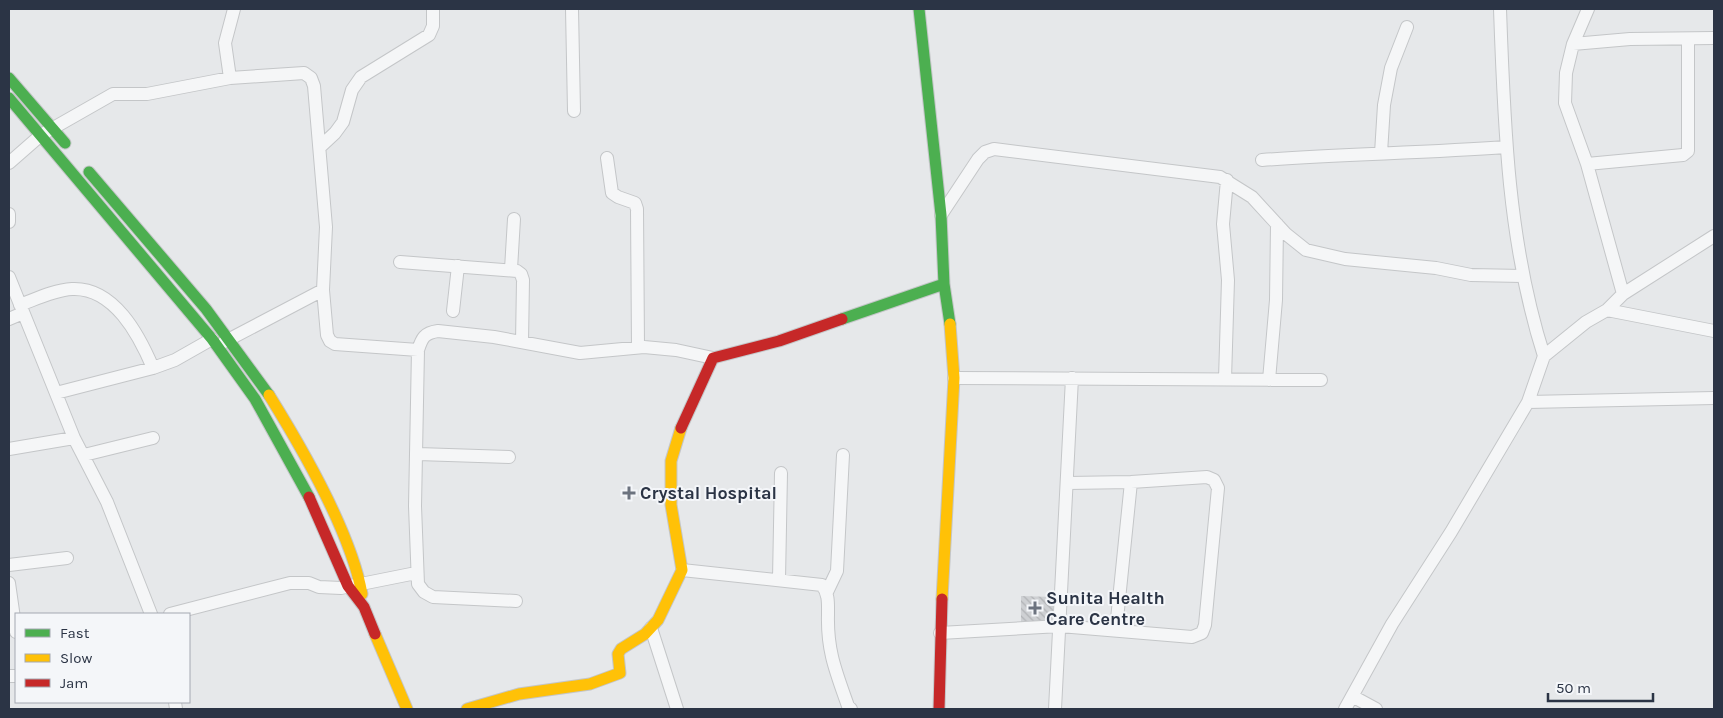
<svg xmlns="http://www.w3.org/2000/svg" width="1723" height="718" font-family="Karla,sans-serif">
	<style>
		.building { fill: url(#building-back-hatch) }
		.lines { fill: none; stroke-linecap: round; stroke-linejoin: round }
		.street-casing { stroke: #c4c6c8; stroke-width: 14 }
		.fast-casing { stroke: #c4c6c8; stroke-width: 13 }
		.slow-casing { stroke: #c4c6c8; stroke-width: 13 }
		.jam-casing { stroke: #c4c6c8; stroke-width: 13 }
		.street { stroke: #f5f6f7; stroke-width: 12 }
		.fast { stroke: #4caf50; stroke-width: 11 }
		.slow { stroke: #ffc107; stroke-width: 11 }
		.jam { stroke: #c62828; stroke-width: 11 }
		.poi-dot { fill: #6c737f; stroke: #f4f6f9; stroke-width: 2 }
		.labels { text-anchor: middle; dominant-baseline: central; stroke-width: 4; stroke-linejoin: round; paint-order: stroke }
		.poi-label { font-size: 18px; font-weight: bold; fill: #2b3445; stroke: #f4f6f9; text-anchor: start }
	</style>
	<defs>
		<pattern id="building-back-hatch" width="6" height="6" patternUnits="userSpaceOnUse" patternTransform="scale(1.25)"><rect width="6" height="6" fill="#ced0d3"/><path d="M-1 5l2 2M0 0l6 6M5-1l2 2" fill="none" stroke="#b1b3b6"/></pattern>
	</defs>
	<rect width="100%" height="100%" fill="#e6e8ea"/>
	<path class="building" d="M1021 596 1054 597 1052 623 1021 622Z"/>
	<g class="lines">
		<defs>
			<path id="street" d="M572 9 574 111
				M1500 9C1504 125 1508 244 1544 356
				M1588 9 1573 44 1566 73 1565 103 1587 164 1623 294
				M1573 44 1630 39 1714 38
				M230 78 225 43 234 9
				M321 146 335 133 343 122 352 90 361 77 429 35 433 26V9
				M1381 153 1384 105 1391 68 1407 27
				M607 158 612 193 618 197 635 203 637 209 638 347
				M1262 160C1343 154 1424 153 1506 147
				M9 163 41 135 113 94H147L230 78 304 73 311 78 314 86 326 227 323 290 327 335 330 341 335 344 418 350
				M1587 164 1683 155 1688 151V39
				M9 214V222
				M941 215 978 159 985 152 994 149 1220 177 1252 197 1286 234 1306 250 1345 259 1436 268 1471 275 1522 276
				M400 262 517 271 521 274 523 280 522 342
				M511 269 514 219
				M9 277 74 438 107 502 151 614
				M20 305C36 299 54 290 72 289 114 287 139 335 153 368
				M1607 310 1714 331
				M453 311 458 266
				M9 319 23 313
				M224 342 323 290
				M954 378 1321 380
				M1225 379 1228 280 1223 224 1227 180
				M1269 380 1276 300 1277 224
				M56 393 153 368 175 360 212 339
				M1528 402 1714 398
				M9 449 74 438
				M418 454 509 457
				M84 455 153 438
				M9 565 67 558
				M682 570 822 585C829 594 828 604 828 615 827 651 836 672 848 706L851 709
				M779 579 781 473
				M9 583 16 632
				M827 592 837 571 843 455
				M516 601 433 597 424 592 418 584 415 506 418 350C422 338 424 333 438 331L494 337 580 353 644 347 676 350 713 358
				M170 614 290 583H309L319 587 341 588 416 573
				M651 628 677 709
				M1116 629 1131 482
				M940 633 1060 626 1192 637 1202 633 1205 625 1218 488 1214 480 1207 477 1131 482 1068 483
				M9 676H16
				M1352 696 1376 709
				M175 702 176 709
				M1055 709 1072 378
				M1345 709 1392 624 1451 532 1528 402 1544 356 1586 322 1607 310 1623 294 1714 236"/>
			<path id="fast" d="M919 9 941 215 944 284 950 324
				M9 78 65 143
				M9 98 212 339 255 399 309 497
				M89 172 206 309 269 395
				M842 319 944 284"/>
			<path id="slow" d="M269 395C302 448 351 533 362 594
				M942 599 954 378 950 324
				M375 634 407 709
				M467 709 519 694 590 684 620 673 618 654 621 649 645 634 658 620 682 570 671 505V461L681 428"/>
			<path id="jam" d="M681 428 713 358 779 341 842 319
				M309 497 348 586 364 607 375 634
				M939 709 942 599"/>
		</defs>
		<use href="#street" class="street-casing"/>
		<use href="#fast" class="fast-casing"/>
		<use href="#slow" class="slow-casing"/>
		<use href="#jam" class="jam-casing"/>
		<use href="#street" class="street"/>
		<use href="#fast" class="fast"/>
		<use href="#slow" class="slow"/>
		<use href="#jam" class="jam"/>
	</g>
	<g class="poi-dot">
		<path d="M626.5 485.5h5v5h5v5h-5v5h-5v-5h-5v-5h5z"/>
		<path d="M1032.5 600.5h5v5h5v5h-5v5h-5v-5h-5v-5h5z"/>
	</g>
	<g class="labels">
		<g class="poi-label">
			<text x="640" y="493">Crystal Hospital</text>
			<text x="1046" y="598">Sunita Health<tspan x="1046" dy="21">Care Centre</tspan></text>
		</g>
	</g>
	<rect width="1723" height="718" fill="none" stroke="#2b3445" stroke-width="20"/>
	<rect x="15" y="613" width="175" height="90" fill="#f4f6f9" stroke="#a4a8b1"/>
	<rect x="25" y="629" width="25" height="8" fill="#4caf50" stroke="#a4a8b1"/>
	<text x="60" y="638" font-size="15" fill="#2b3445">Fast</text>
	<rect x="25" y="654" width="25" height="8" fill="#ffc107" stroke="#a4a8b1"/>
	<text x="60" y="663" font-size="15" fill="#2b3445">Slow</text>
	<rect x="25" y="679" width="25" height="8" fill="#c62828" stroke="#a4a8b1"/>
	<text x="60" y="688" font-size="15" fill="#2b3445">Jam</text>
	<path d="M1548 693v8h105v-8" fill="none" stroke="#2b3445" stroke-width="2.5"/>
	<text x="1556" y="693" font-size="15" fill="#2b3445" stroke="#f4f6f9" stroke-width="4" paint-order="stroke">50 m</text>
</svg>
